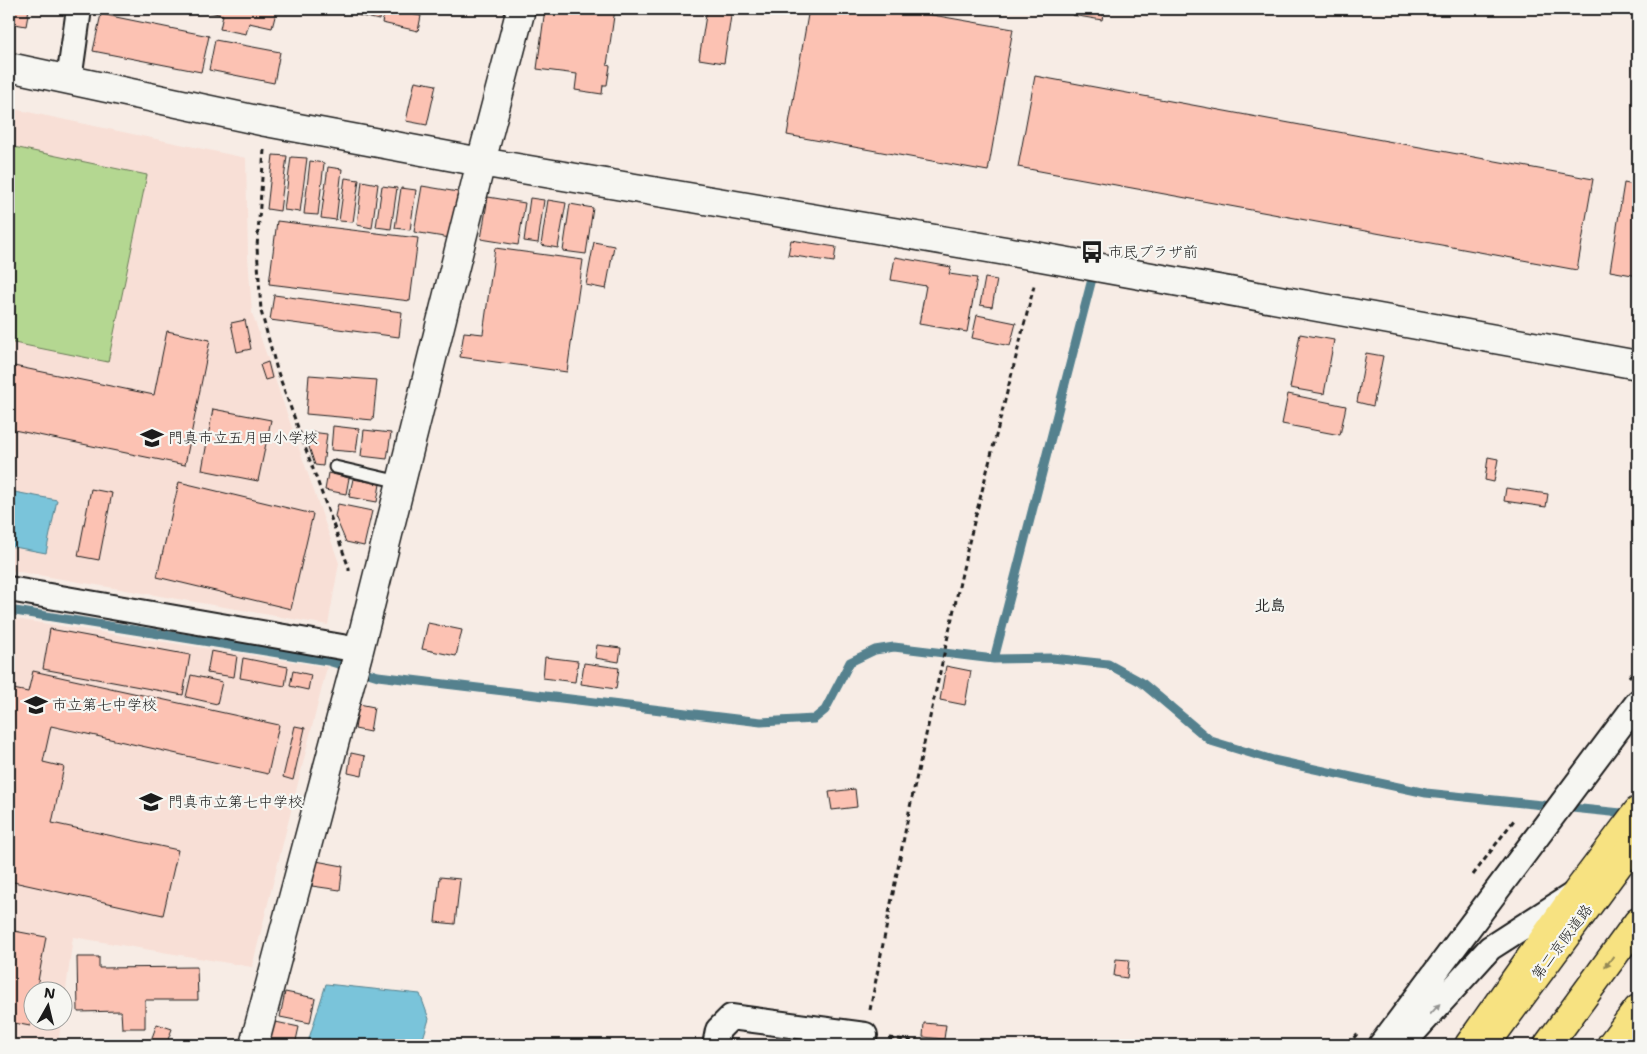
<svg xmlns="http://www.w3.org/2000/svg" width="1647" height="1054" font-family="'Shantell Sans','Klee One',sans-serif">
	<style>
		.built { fill: #f8dfd6 }
		.green { fill: #b4d791; stroke: #687a56 }
		.water { fill: #7ac4da; stroke: #54818e }
		.lines { fill: none; stroke-linecap: round; stroke-linejoin: round }
		.stream { stroke: #54818e; stroke-width: 9 }
		.building { fill: #fcc2b3; stroke: #1c1c1c }
		.service-casing { stroke: #1c1c1c; stroke-width: 15 }
		.minor-casing { stroke: #1c1c1c; stroke-width: 28 }
		.tertiary-casing { stroke: #1c1c1c; stroke-width: 31 }
		.trunk-casing { stroke: #1c1c1c; stroke-width: 31 }
		.motorway-casing { stroke: #1c1c1c; stroke-width: 31 }
		.path { stroke: #1c1c1c; stroke-width: 3; stroke-dasharray: 5 4; stroke-linecap: butt }
		.service { stroke: #f6f6f2; stroke-width: 11 }
		.minor { stroke: #f6f6f2; stroke-width: 24 }
		.tertiary { stroke: #f6f6f2; stroke-width: 28 }
		.trunk { stroke: #f7e281; stroke-width: 28 }
		.motorway { stroke: #f7e281; stroke-width: 28 }
		.oneway { fill: #948954 }
		.oneway2 { fill: #949492 }
		.labels { text-anchor: middle; dominant-baseline: central; stroke-width: 4.5; stroke-linejoin: round; paint-order: stroke }
		.poi-label { font-size: 15px; fill: #1c1c1c; stroke: #f6f6f2; text-anchor: start }
		.street-label { font-size: 15px; fill: #1c1c1c; stroke: #f6f6f2 }
		.neighbourhood-label { font-size: 16px; font-weight: bold; fill: #1c1c1c; stroke: #f6f6f2 }
	</style>
	<rect width="100%" height="100%" fill="#f7ece5"/>
	<filter id="ink" filterUnits="userSpaceOnUse"><feTurbulence type="fractalNoise" baseFrequency=".02" numOctaves="2"/><feDisplacementMap in="SourceGraphic" scale="10" xChannelSelector="R" yChannelSelector="G"/><feConvolveMatrix kernelMatrix="1 2 1 2 8 2 1 2 1" color-interpolation-filters="sRGB"/></filter>
	<g filter="url(#ink)">
		<path class="built" d="M9 108 246 158 248 256 252 313 339 563 328 625 9 570Z
			M9 618 327 667 252 967 73 937 63 1012 62 992H32V1022H61L58 1045H9Z"/>
		<path class="green" d="M9 146 147 175 108 362 9 342Z"/>
		<path class="water" d="M9 491 57 500 46 553 9 546Z
			M326 984 420 994 429 1019 421 1045H307Z"/>
		<g class="lines">
			<path class="stream" d="M9 610 328 661 378 676 761 722 814 719 825 710 850 662 875 650 894 647 994 659 1052 658 1108 664 1141 682 1211 741 1273 760 1426 793 1631 814
				M994 659 1093 275"/>
		</g>
		<path class="building" d="M9 9H29L26 26 9 23Z
			M197 9H277L272 28 249 23 246 34 220 29 223 15Z
			M358 9H381L379 20 357 15Z
			M385 9 421 16 418 31 382 23Z
			M405 9H423L422 13Z
			M545 9H615L607 65 610 66 607 85H603L602 94 575 90 577 74 537 69Z
			M707 9H732L724 63 699 59Z
			M809 9H898L1013 29 988 171 787 135Z
			M1073 9H1104L1102 20 1072 15Z
			M101 14 209 36 201 72 93 51Z
			M215 40 280 52 274 83 209 70Z
			M1035 76 1593 179 1577 270 1018 167Z
			M415 81 436 85 427 125 406 121Z
			M273 155 287 156 280 211 267 209Z
			M291 157 307 158 300 212 284 210Z
			M310 161 324 163 318 215 304 214Z
			M328 167 342 169 336 220 321 218Z
			M345 178 359 180 353 222 339 221Z
			M362 181 378 184 372 228 357 225Z
			M1624 183 1638 186V276L1610 271Z
			M382 186 397 188 391 229 376 227Z
			M422 186 458 192 450 238 414 232Z
			M401 188 416 190 410 230 395 228Z
			M488 197 525 203 518 245 481 239Z
			M530 198 544 200 538 243 524 241Z
			M548 200 566 203 558 248 541 245Z
			M570 204 593 208 586 254 563 251Z
			M277 221 418 238 410 301 269 284Z
			M791 240 836 247 834 262 788 255Z
			M594 242 614 246 606 289 586 285Z
			M495 248 583 260 567 372 460 357 464 332 483 334Z
			M895 257 951 267 949 274 977 278 967 332 919 324 926 286 891 280Z
			M985 278 997 280 992 307 980 305Z
			M274 295 402 312 399 337 270 320Z
			M977 315 1016 323 1010 346 972 338Z
			M245 320 251 349 237 352 231 323Z
			M167 331 210 340 185 465 9 429V365L154 395Z
			M1300 334 1334 340 1324 394 1290 388Z
			M1366 353 1383 356 1373 406 1357 402Z
			M268 362 272 378 265 380 260 365Z
			M309 375 377 380 373 420 306 414Z
			M1288 394 1346 406 1340 435 1282 424Z
			M213 409 271 420 258 481 202 470Z
			M333 426 359 429 356 452 331 450Z
			M364 430 391 433 387 459 361 456Z
			M311 432 327 434 323 466 315 465 309 447Z
			M1488 457 1498 459 1494 482 1485 480Z
			M328 473 349 478 346 494 325 490Z
			M353 479 380 484 377 502 349 497Z
			M179 482 313 514 291 609 157 577Z
			M1506 488 1548 494 1546 507 1504 501Z
			M91 489 112 493 99 560 78 556Z
			M338 504 372 511 364 546 346 542 335 516Z
			M428 623 462 630 456 656 422 649Z
			M50 629 190 655 183 695 43 669Z
			M597 645 621 648 619 662 595 658Z
			M211 651 237 656 234 677 207 673Z
			M545 657 578 661 575 682 543 678Z
			M243 658 288 667 285 686 240 678Z
			M584 663 619 668 616 689 581 684Z
			M946 666 971 671 965 705 940 700Z
			M33 671 279 725 268 774 51 726 43 762 64 767 52 823 178 850 163 915 9 881V709L13 689 28 692Z
			M293 671 311 675 308 690 290 686Z
			M191 675 222 682 217 704 186 697Z
			M359 704 374 707 370 732 355 729Z
			M295 726 305 728 293 780 283 777Z
			M351 753 365 756 362 776 348 773Z
			M855 789 857 807 832 810 829 792Z
			M316 861 343 866 340 890 312 886Z
			M440 877 460 879 455 924 435 922Z
			M9 930 46 937 36 992H32V1013L30 1026 9 1022Z
			M77 957H99V968L197 967 198 1000H145V1028H122L121 1011 78 1012Z
			M1116 959 1129 960 1127 978 1114 976Z
			M285 992 315 998 310 1023 280 1017Z
			M271 1021 299 1027 295 1045H277L267 1043Z
			M924 1023 946 1025 944 1039 923 1037Z
			M157 1024 172 1029 166 1045H158L150 1043Z"/>
		<g class="lines">
			<defs>
				<path id="service" d="M335 467 400 482"/>
				<path id="minor" d="M69 80 79 9
					M9 589 359 650
					M715 1045 718 1030 731 1017 865 1035
					M1381 1045 1638 702
					M1402 1045 1490 948 1574 894"/>
				<path id="tertiary" d="M9 67 266 122 481 162 1041 257 1638 365
					M254 1045 359 650 481 162 521 9"/>
				<path id="trunk" d="M1469 1045 1577 892 1638 811
					M1611 1045 1638 1009"/>
				<path id="motorway" d="M1485 1045 1638 838
					M1548 1045 1638 922"/>
			</defs>
			<use href="#service" class="service-casing"/>
			<use href="#minor" class="minor-casing"/>
			<use href="#tertiary" class="tertiary-casing"/>
			<use href="#trunk" class="trunk-casing"/>
			<use href="#motorway" class="motorway-casing"/>
			<path class="path" d="M264 150 257 247 261 311 277 370 349 568V571
				M1629 677 1638 665
				M1473 875 1514 820
				M870 1010 910 807 968 546 1035 282
				M889 1038 948 1045
				M1348 1045 1357 1034"/>
			<use href="#service" class="service"/>
			<use href="#minor" class="minor"/>
			<use href="#tertiary" class="tertiary"/>
			<use href="#trunk" class="trunk"/>
			<use href="#motorway" class="motorway"/>
		</g>
		<defs><path id="oneway-solid" d="M-6-.8H1V-3.2L6.5 0L1 3.2V.8H-6Z" transform="scale(1.25)"/></defs>
		<use class="oneway" href="#oneway-solid" transform="translate(1609 962) rotate(126)"/>
		<use class="oneway2" href="#oneway-solid" transform="translate(1435 1009) rotate(-48)"/>
	</g>
	<defs>
		<symbol id="bus-bare" viewBox="-9 -9 18 18"><path d="M-5-6H5V4H4V6H2V4H-2V6H-4V4H-5ZM-3.5-4V0h7V-4ZM-3.5 1.2v1.5H-2V1.2ZM2 1.2v1.5H3.5V1.2Z" fill="#1c1c1c" stroke="#f6f6f2" stroke-width="2.5" paint-order="stroke"/></symbol>
		<symbol id="school-bare" viewBox="-9 -9 18 18"><path d="M0-5L7-2L0 1L-7-2ZM-4 1L0 2.5L4 1V4Q0 6-4 4Z" fill="#1c1c1c" stroke="#f6f6f2" stroke-width="2.5" paint-order="stroke"/></symbol>
	</defs>
	<g fill-rule="evenodd">
		<use href="#bus-bare" x="1076" y="236" width="32" height="32"/>
		<use href="#school-bare" x="136" y="422" width="32" height="32"/>
		<use href="#school-bare" x="20" y="689" width="32" height="32"/>
		<use href="#school-bare" x="135" y="786" width="32" height="32"/>
	</g>
	<g class="labels">
		<g class="poi-label">
			<text x="1108" y="252">市民プラザ前</text>
			<text x="168" y="438">門真市立五月田小学校</text>
			<text x="52" y="705">市立第七中学校</text>
			<text x="168" y="802">門真市立第七中学校</text>
		</g>
		<g class="street-label">
			<text transform="translate(1562 942) rotate(-53)">第二京阪道路</text>
		</g>
		<g class="neighbourhood-label">
			<text x="1270" y="605">北島</text>
		</g>
	</g>
	<rect width="1647" height="1054" fill="none" stroke="#f6f6f2" stroke-width="30"/>
	<rect x="15" y="15" width="1617" height="1024" fill="none" stroke="#1c1c1c" stroke-width="2" filter="url(#ink)"/>
	<g transform="translate(48 1006) rotate(8)"><circle r="24" fill="#f6f6f2" stroke="#9f9f9c"/>
	<path d="M0-4L9 19L0 12L-9 19Z" fill="#1c1c1c"/>
	<text y="-8" font-size="14" font-weight="bold" text-anchor="middle" fill="#1c1c1c">N</text>
	</g>
</svg>
